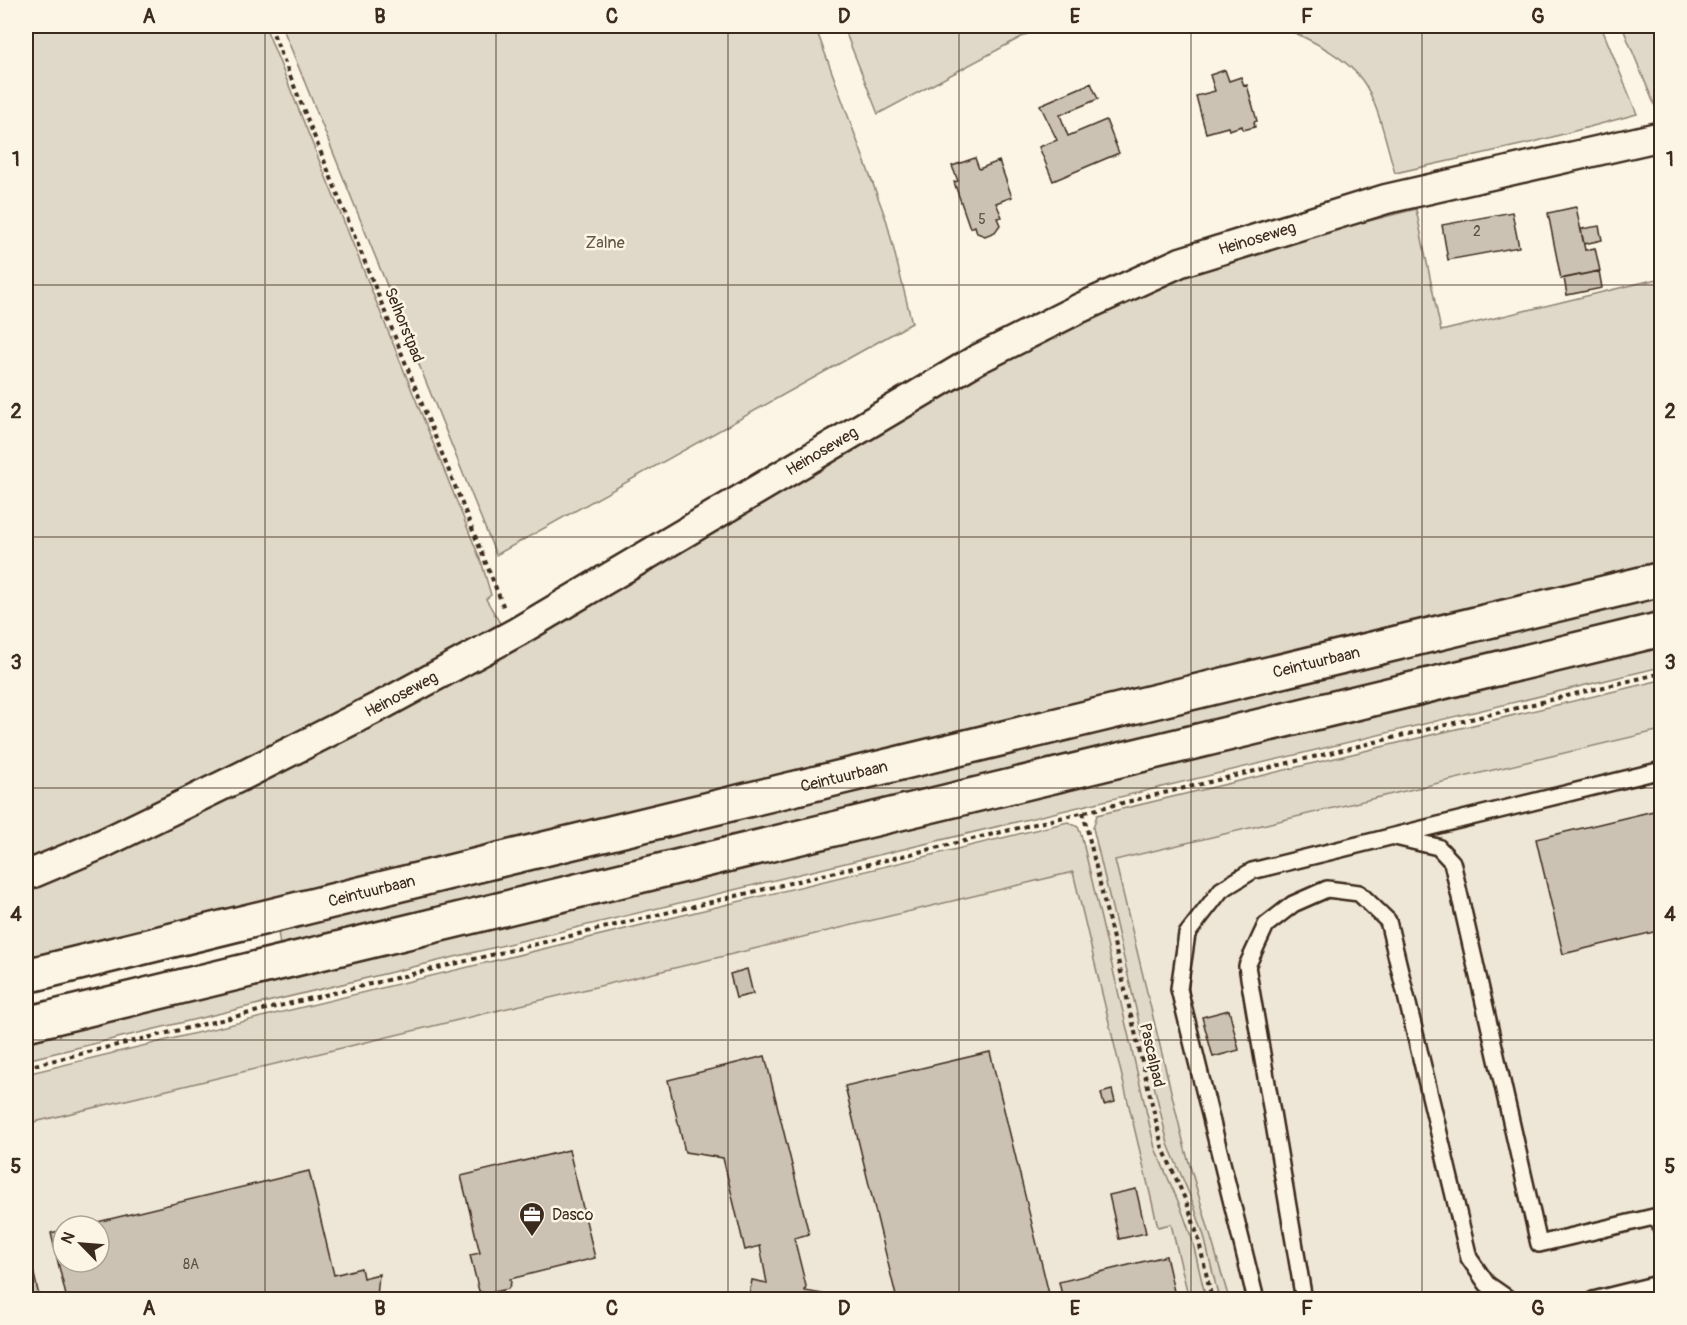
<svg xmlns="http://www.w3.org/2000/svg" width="1687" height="1325" font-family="Pangolin,sans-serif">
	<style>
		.built { fill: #eee6d6; fill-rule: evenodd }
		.green { fill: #e0d8c8; stroke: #8e8173; stroke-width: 1.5 }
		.building { fill: #ccc2b3; stroke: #3b2a1e; stroke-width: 1.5 }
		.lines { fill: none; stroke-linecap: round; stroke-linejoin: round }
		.lane-casing { stroke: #3b2a1e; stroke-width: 20 }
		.street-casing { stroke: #3b2a1e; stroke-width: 33 }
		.primary-casing { stroke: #3b2a1e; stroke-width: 38 }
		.path { stroke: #3b2a1e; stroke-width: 4; stroke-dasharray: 4.5 4.5; stroke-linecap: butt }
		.lane { stroke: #fcf5e5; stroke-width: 15 }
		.street { stroke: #fcf5e5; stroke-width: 28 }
		.primary { stroke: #fcf5e5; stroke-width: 33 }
		.grid { fill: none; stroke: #3b2a1e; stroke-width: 1.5; stroke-opacity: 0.55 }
		.labels { text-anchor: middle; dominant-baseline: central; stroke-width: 5; stroke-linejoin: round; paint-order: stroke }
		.number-label { font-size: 14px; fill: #5f5043 }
		.street-label { font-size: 16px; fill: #3b2a1e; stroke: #fcf5e5 }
		.park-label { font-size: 16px; fill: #645648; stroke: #fcf5e5 }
		.poi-label { font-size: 16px; fill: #3b2a1e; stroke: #fcf5e5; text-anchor: start }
		.neatline { fill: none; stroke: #3b2a1e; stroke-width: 2 }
		.grid-label { font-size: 20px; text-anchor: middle; font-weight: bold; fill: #3b2a1e }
	</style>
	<rect width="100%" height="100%" fill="#fcf5e5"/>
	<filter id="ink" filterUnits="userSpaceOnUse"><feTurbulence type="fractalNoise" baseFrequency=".0167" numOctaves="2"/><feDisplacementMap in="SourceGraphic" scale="12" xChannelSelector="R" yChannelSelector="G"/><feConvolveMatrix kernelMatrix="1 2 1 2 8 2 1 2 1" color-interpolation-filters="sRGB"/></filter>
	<g filter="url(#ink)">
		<path class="built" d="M1661 708V1299H26V1109L1109 839ZM63 1226H99V1262H63Z"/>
		<path class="green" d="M26 26H265L482 564 491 595 486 599 501 625 379 693 192 788 26 862Z
			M282 26H815L887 222 912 323 496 555Z
			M843 26H1042L878 114Z
			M1281 26H1601L1637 114 1534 142 1395 173C1387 147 1378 101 1362 80 1343 54 1309 40 1281 26Z
			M1622 26H1661V107L1657 108 1655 106Z
			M1416 209 1441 331 1661 278V565L26 961V887L971 377 1133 296 1221 261 1281 243Z
			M1661 597V614L280 946 278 931Z
			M1661 646V667L26 1060V1041Z
			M1661 680V730L1115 860 1185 1149 1229 1299H1219L1204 1236 1193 1203 1168 1144 1093 828 1097 815Z
			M1068 822 1078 827 1081 834 1155 1148 1181 1208 1192 1239 1206 1299H1189L1171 1224 1158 1227 1073 872 26 1124V1074Z"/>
		<path class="building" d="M1225 70 1229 81 1241 77 1244 86 1247 85 1257 121 1254 122 1255 127 1243 130 1242 126 1229 130 1228 127 1206 133 1196 96 1215 91 1210 75Z
			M1091 83 1098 99 1060 115 1068 136 1106 120 1119 153 1053 181 1039 147 1057 140 1040 105Z
			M975 158 979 169 999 161 1012 197 996 203 1002 217 997 218 1000 225 995 232 985 236 977 233 975 226 970 228 954 182 958 181 952 166Z
			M1662 167V186L1658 187 1655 168Z
			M1576 207 1585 250 1595 248 1600 271 1561 279 1548 213Z
			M1512 212 1519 247 1448 260 1442 225Z
			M1599 226 1602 240 1584 244 1581 229Z
			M1599 271 1602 288 1567 295 1564 278Z
			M1662 809V930L1563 954 1536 839Z
			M747 969 753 994 736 998 730 974Z
			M1229 1010 1239 1050 1213 1057 1202 1017Z
			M990 1052 1050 1298 1062 1295 1059 1282 1166 1256 1176 1300H897L845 1086Z
			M765 1056 809 1234 794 1238 806 1286 805 1291 823 1294 822 1300H748L752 1280 767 1283 760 1246 745 1250 723 1158 685 1152 668 1080Z
			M1112 1090 1115 1102 1104 1105 1101 1093Z
			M569 1150 595 1258 510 1279 511 1283 508 1289 485 1294 479 1291 470 1255 480 1253 461 1176Z
			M309 1171 334 1275 361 1268 363 1278 379 1274 377 1297 368 1300H67L51 1233 63 1230V1262H99V1226H81Z
			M1136 1189 1146 1233 1119 1239 1109 1195Z
			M26 1240 40 1300H26Z"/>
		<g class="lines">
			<defs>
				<path id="lane" d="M1395 837 1438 847 1452 862 1539 1244 1658 1216 1662 1231
					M1256 1300 1179 989 1187 934 1221 890 1252 871 1662 770
					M1304 1300 1247 966 1266 925 1293 904 1327 889 1359 893 1388 921 1469 1258 1487 1284 1510 1300
					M1593 1300 1662 1283"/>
				<g id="street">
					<path id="s1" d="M26 876 102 844 242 776 386 703 517 632 976 360 1078 309 1181 262 1386 199 1662 136"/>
				</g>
				<g id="primary">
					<path id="s2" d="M26 976 511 857 1662 579"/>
					<path d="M26 1024 1662 629"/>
				</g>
			</defs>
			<use href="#lane" class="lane-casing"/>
			<use href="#street" class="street-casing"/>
			<use href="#primary" class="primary-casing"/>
			<path class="path" d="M270 26 504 608
				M1083 812 1162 1146 1188 1206 1198 1237 1212 1300
				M26 1067 1662 673"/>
			<use href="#lane" class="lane"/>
			<use href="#street" class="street"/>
			<use href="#primary" class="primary"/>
		</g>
	</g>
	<path class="grid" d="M265 26V1300M496 26V1300M728 26V1300M959 26V1300M1191 26V1300M1422 26V1300M26 285H1662M26 537H1662M26 788H1662M26 1040H1662"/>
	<defs>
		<symbol id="office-pin" viewBox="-11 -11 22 30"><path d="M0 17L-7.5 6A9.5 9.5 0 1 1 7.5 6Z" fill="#3b2a1e" stroke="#fcf5e5"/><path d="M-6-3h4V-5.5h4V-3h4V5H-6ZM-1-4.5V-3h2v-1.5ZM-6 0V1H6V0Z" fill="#fff"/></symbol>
	</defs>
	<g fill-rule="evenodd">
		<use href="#office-pin" x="517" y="1200" width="30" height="40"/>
	</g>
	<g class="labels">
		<g class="number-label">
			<text x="982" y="219">5</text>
			<text x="1477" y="231">2</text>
			<text x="191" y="1264">8A</text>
		</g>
		<g class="street-label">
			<text stroke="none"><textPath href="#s1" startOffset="1389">Heinoseweg</textPath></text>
			<text transform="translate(404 325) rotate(68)">Selhorstpad</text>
			<text stroke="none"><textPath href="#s1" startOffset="903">Heinoseweg</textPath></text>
			<text stroke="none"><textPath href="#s2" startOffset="1328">Ceintuurbaan</textPath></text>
			<text stroke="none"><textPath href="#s1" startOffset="417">Heinoseweg</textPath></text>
			<text stroke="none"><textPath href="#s2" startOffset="842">Ceintuurbaan</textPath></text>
			<text stroke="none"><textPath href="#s2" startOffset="356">Ceintuurbaan</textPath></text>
			<text transform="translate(1152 1055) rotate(77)">Pascalpad</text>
		</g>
		<g class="park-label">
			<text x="605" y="243">Zalne</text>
		</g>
		<g class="poi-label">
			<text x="552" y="1215">Dasco</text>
		</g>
	</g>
	<rect width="1687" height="1325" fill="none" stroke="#fcf5e5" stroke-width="66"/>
	<g transform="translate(81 1244) rotate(295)"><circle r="28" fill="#fcf5e5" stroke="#afa495" stroke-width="1.5"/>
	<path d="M0-4.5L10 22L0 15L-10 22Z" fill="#3b2a1e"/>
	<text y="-9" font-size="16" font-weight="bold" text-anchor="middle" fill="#3b2a1e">N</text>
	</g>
	<rect x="33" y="33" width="1621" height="1259" class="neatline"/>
	<g class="grid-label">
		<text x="149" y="23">A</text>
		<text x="380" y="23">B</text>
		<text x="612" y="23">C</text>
		<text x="844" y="23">D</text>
		<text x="1075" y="23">E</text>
		<text x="1307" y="23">F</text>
		<text x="1538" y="23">G</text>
		<text x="16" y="166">1</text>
		<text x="1670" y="166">1</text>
		<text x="16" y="418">2</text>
		<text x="1670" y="418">2</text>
		<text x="16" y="669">3</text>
		<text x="1670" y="669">3</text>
		<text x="16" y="921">4</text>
		<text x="1670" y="921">4</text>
		<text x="16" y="1173">5</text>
		<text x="1670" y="1173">5</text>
		<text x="149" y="1315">A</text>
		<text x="380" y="1315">B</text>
		<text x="612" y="1315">C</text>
		<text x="844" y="1315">D</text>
		<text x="1075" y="1315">E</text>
		<text x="1307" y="1315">F</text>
		<text x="1538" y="1315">G</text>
	</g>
</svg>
